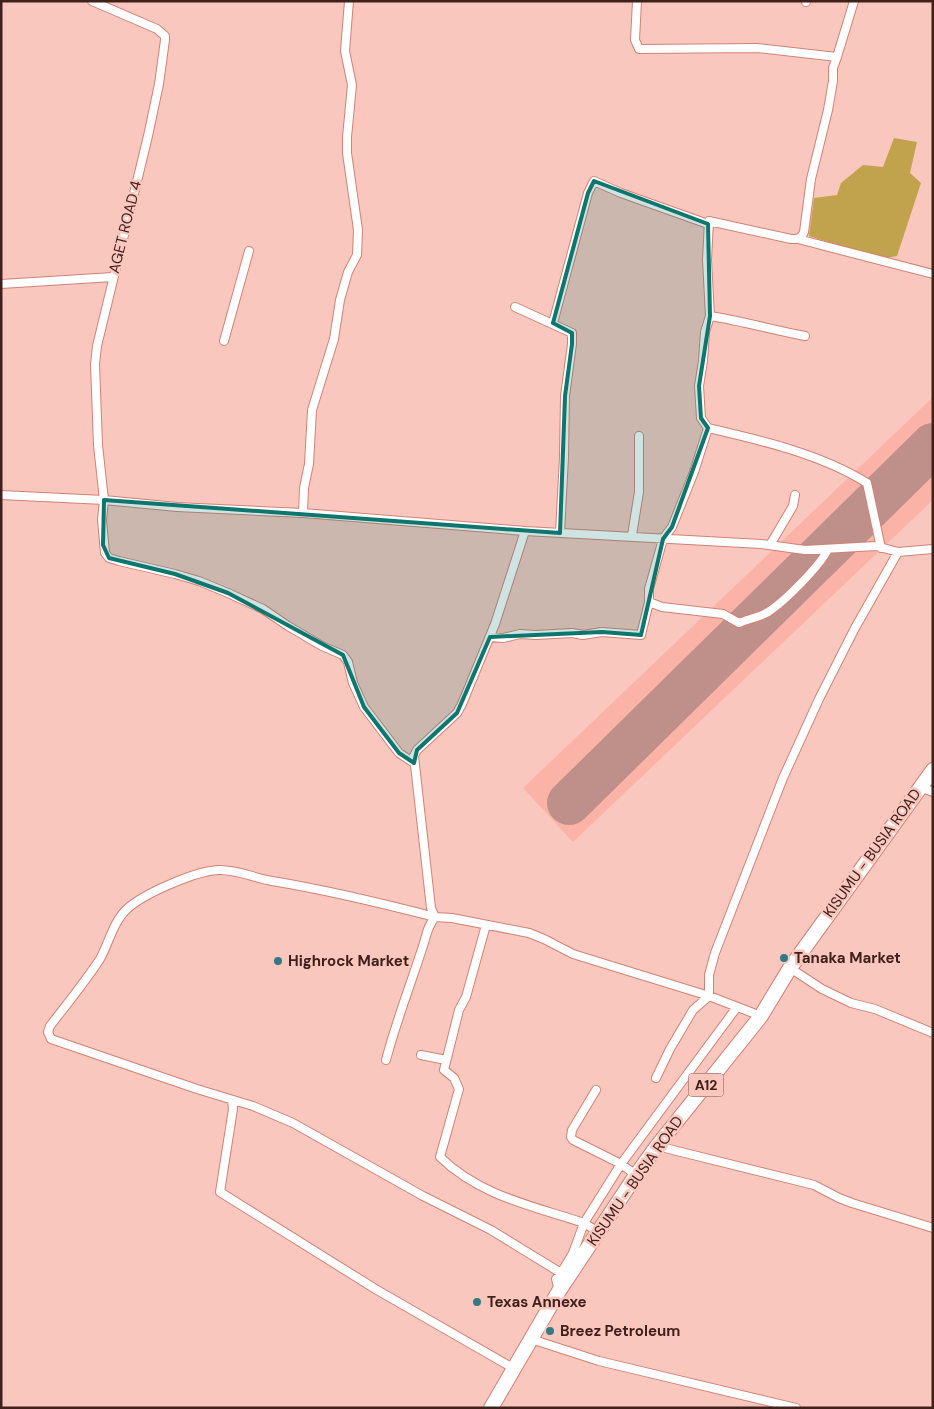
<svg xmlns="http://www.w3.org/2000/svg" width="934" height="1409" font-family="'DM Sans',sans-serif">
	<style>
		.built { fill: #fcb3a7 }
		.green { fill: #c1a24d }
		.lines { fill: none; stroke-linecap: round; stroke-linejoin: round }
		.runway { stroke: #be9089; stroke-width: 44 }
		.street-casing { stroke: #d18275; stroke-width: 10 }
		.highway-casing { stroke: #d18275; stroke-width: 16 }
		.street { stroke: #fff; stroke-width: 8 }
		.highway { stroke: #fff; stroke-width: 14 }
		.marked { fill: #0f766e; fill-opacity: 0.2; stroke: #0f766e; stroke-width: 4; stroke-linejoin: round }
		.poi-dot { fill: #327984; stroke: #fac7be; stroke-width: 2 }
		.labels { text-anchor: middle; dominant-baseline: central; stroke-width: 5; stroke-linejoin: round; paint-order: stroke }
		.shield { fill: #fac7be; stroke: #78524c; stroke-width: 1 }
		.shield-label { font-size: 14px; font-weight: bold; fill: #40201b }
		.street-label { font-size: 15px; fill: #40201b; stroke: #fac7be }
		.poi-label { font-size: 15px; font-weight: bold; fill: #40201b; stroke: #fac7be; text-anchor: start }
	</style>
	<rect width="100%" height="100%" fill="#fac7be"/>
	<path class="built" d="M933 397V500L573 842 523 788Z"/>
	<path class="green" d="M894 138 917 142 910 173 921 183 897 256 881 259 809 236 814 198 837 195 841 183 863 165 883 167Z"/>
	<g class="lines">
		<path class="runway" d="M569 803 933 445"/>
		<defs>
			<path id="street" d="M92 1 157 29 165 36V40L159 84 148 136 97 346 95 364 98 445 104 500 102 520 105 553 109 558 119 561 175 574 199 581 228 593 263 609 288 626 322 646 343 655 348 662 353 683 364 707 399 753 414 763
				M637 1 635 40 639 49 757 48 837 57 854 1
				M806 2V1
				M798 239 933 274
				M1 284 113 277
				M515 307 572 333V344L565 396 564 457 560 533
				M710 316C742 321 773 330 805 336
				M553 323 588 193 594 181 621 193 708 224
				M224 341 249 251
				M708 428C760 440 821 454 867 483L881 548
				M1 495 104 500 177 507 303 513 525 531 495 624 462 704 457 713 417 750 414 756 431 908 435 917 452 918 529 933 544 939 573 954 709 996 761 1016
				M303 513 304 488 309 464 312 410 334 339 340 300 348 272 357 255 358 230 347 153V137L352 85 345 51 349 1
				M525 531 761 544 805 550 876 546 898 552 933 549
				M632 535 639 492V436
				M770 545 793 506 795 495
				M828 549C821 565 784 602 768 612 760 617 748 619 739 623L723 614 662 607 649 602V589L663 539 672 527 694 472 708 428 701 418 699 386 703 361 705 332 710 316 707 260 709 221 791 239C798 239 801 239 804 232L811 179 828 110 833 81V68L837 57
				M490 637 503 638 520 634 536 635 572 633 583 635 602 632 641 635 649 602
				M920 787 933 792
				M486 925 466 997 459 1010 444 1070 454 1078 459 1089 440 1157C480 1196 533 1206 584 1223L598 1232
				M790 968 822 989 851 1003 875 1009 933 1033
				M421 1055 446 1060
				M386 1060C396 1022 410 986 422 949 427 935 426 929 435 917 381 903 327 890 272 881 255 878 238 870 220 870 197 870 143 894 127 909 113 922 109 943 100 959 85 982 67 1004 50 1026L48 1032 51 1039 197 1089 253 1106 293 1123 423 1196 491 1230 561 1273 556 1279 559 1291
				M656 1078 670 1049 693 1010 709 996V975L715 953 783 778 819 699 855 628 898 552
				M596 1090 572 1130 571 1137 573 1140 621 1164 636 1175
				M232 1100 233 1109 220 1192 377 1290 513 1368
				M657 1146 814 1185 839 1198 852 1203 933 1228
				M561 1273 573 1253 584 1223 621 1164 737 1007
				M531 1339 599 1361 796 1408"/>
			<path id="highway" d="M491 1408 559 1291 636 1175 657 1146 761 1016 790 968 933 770"/>
		</defs>
		<use href="#street" class="street-casing"/>
		<use href="#highway" class="highway-casing"/>
		<use href="#street" class="street"/>
		<use href="#highway" class="highway"/>
	</g>
	<path class="marked" d="M594 181 708 224 710 316 699 386 701 418 708 428 672 527 663 539 641 635 602 632 490 637 457 713 417 750 414 763 399 753 364 707 343 655 228 593 175 574 109 558 103 545 104 500 560 533 565 396 572 344V333L553 323 588 193Z"/>
	<g class="poi-dot">
		<circle cx="784" cy="958" r="5"/>
		<circle cx="278" cy="961" r="5"/>
		<circle cx="477" cy="1302" r="5"/>
		<circle cx="550" cy="1331" r="5"/>
	</g>
	<g class="labels">
		<rect class="shield" x="688.5" y="1073.5" width="35" height="23" rx="4"/>
		<g class="shield-label">
			<text x="706" y="1085">A12</text>
		</g>
		<g class="street-label">
			<text transform="translate(125 227) rotate(-76)">AGET ROAD 4</text>
			<text transform="translate(872 853) rotate(-54)">KISUMU - BUSIA ROAD</text>
			<text transform="translate(635 1181) rotate(-55)">KISUMU - BUSIA ROAD</text>
		</g>
		<g class="poi-label">
			<text x="794" y="958">Tanaka Market</text>
			<text x="288" y="961">Highrock Market</text>
			<text x="487" y="1302">Texas Annexe</text>
			<text x="560" y="1331">Breez Petroleum</text>
		</g>
	</g>
	<rect width="934" height="1409" fill="none" stroke="#40201b" stroke-width="5"/>
</svg>
